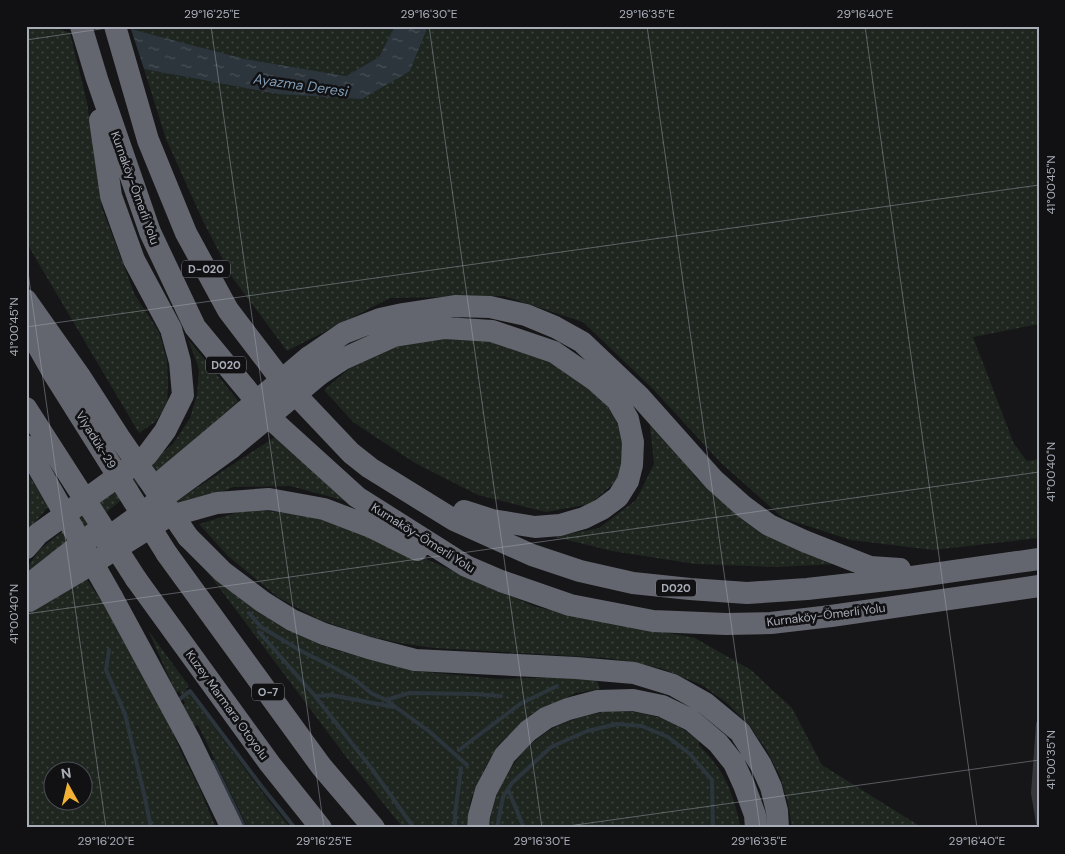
<svg xmlns="http://www.w3.org/2000/svg" width="1065" height="854" font-family="'DM Sans',sans-serif">
	<style>
		.grass { fill: url(#grass-dots); fill-rule: evenodd }
		.water { fill: url(#water-ripples) }
		.lines { fill: none; stroke-linecap: round; stroke-linejoin: round }
		.stream { stroke: #2c353c; stroke-width: 4 }
		.lane { stroke: #37383d; stroke-width: 6 }
		.highway { stroke: #63666e; stroke-width: 22 }
		.highway-bridge { stroke: #63666e; stroke-width: 22 }
		.ticks { fill: none; stroke: #a8adb8; stroke-width: 1; stroke-opacity: 0.45 }
		.labels { text-anchor: middle; dominant-baseline: central; stroke-width: 5; stroke-linejoin: round; paint-order: stroke }
		.shield { fill: #111113; stroke: #7b7e86; stroke-width: 1 }
		.shield-label { font-size: 11px; font-weight: bold; fill: #a8adb8 }
		.street-label { font-size: 12px; fill: #a8adb8; stroke: #111113 }
		.water-label { font-size: 14px; font-style: italic; fill: #7f9bb3; stroke: #111113 }
		.neatline { fill: none; stroke: #a8adb8; stroke-width: 2 }
		.ticks-label { font-size: 12px; text-anchor: middle; fill: #a8adb8 }
	</style>
	<defs>
		<pattern id="grass-dots" width="8" height="8" patternUnits="userSpaceOnUse" patternTransform="scale(1.25)"><rect width="8" height="8" fill="#1e261f"/><path d="M2 2h.1M6 6h.1" fill="none" stroke="#3c433d" stroke-width="1.8" stroke-linecap="round"/></pattern>
		<pattern id="water-ripples" width="26" height="14" patternUnits="userSpaceOnUse" patternTransform="scale(1.25)"><rect width="26" height="14" fill="#2c353c"/><path d="M2 4q2-2 4 0t4 0M15 11q2-2 4 0t4 0" fill="none" stroke="#485056"/></pattern>
	</defs>
	<rect width="100%" height="100%" fill="#161618"/>
	<path class="grass" d="M26 26H51L70 33 87 102 102 208 135 295 159 332 167 360 168 383 167 403 162 412 155 422 139 433 26 242Z
		M130 26H395L379 57 346 76 245 59 131 29Z
		M428 26H1039V324L973 337 1014 444 1027 461 1039 459V538L933 550 851 540 783 518 721 463 653 389 583 322 504 296 390 298 287 351 232 277 203 221 166 139 144 69 278 94 410 71Z
		M455 330 527 346 575 373 613 412 625 447 619 479 590 504 546 512 478 495 415 463 353 422 324 390 359 360 406 335Z
		M188 339 240 403 26 578V569L40 549 173 444 190 418 197 395 199 369Z
		M649 417 696 478 755 527 837 564 776 567 695 564 612 551 555 537 599 528 636 500 654 464Z
		M275 437 357 504 290 486 233 487 126 534Z
		M26 470 48 507 26 532Z
		M248 509 305 515 355 528 536 607 695 638 751 670 792 708 822 765 923 828H792L788 803 780 776 766 749 749 725 727 703 702 685 660 668 608 658 434 648 400 643 368 636 320 620 279 598 228 556 199 524Z
		M206 570 302 636 332 649 415 671 499 679 577 677 596 678 600 689 576 693 531 714 498 745 485 768 471 799 466 828H403L347 758Z
		M86 578 120 629 163 710 182 754 199 787 216 828H26V614ZM52 772H82V802H52Z
		M148 630 189 686 186 689 268 800 291 828H248L198 725 193 727 182 706 185 703 179 691 176 693Z
		M609 711C644 711 671 717 699 741V745C706 753 714 761 719 769 731 787 736 807 741 828H489C493 790 515 753 547 732 565 720 588 715 609 711Z"/>
	<path class="water" d="M395 26H428L410 71 362 99 278 94 144 69 131 29 245 59 346 76 379 57Z"/>
	<g class="lines">
		<path class="stream" d="M249 613 261 627 303 652 331 666 353 678 371 693 386 700 430 732 467 765
			M259 632 315 696 372 769 414 828
			M109 650 106 670 125 714 145 798 151 828
			M315 696 331 695 394 707
			M180 699 190 691 262 787 295 828
			M386 700 409 693 474 694 501 696
			M459 750 520 704 557 686
			M213 762 245 828
			M508 789 524 828
			M455 828V815L461 768
			M497 828 503 797 512 783 551 747 587 731 617 724 642 726 668 737 690 754 712 780 713 828"/>
		<path class="lane" d="M1039 724 1034 793 1039 823"/>
		<path class="highway" d="M81 26 97 79 150 232 195 327 271 419 357 497 466 566 501 581 570 605 653 621 726 624 771 623 831 616 1039 586
			M115 26 148 140 186 233 228 310 279 377 351 453 370 468 454 520 532 555 580 571 633 583 690 589 747 593 807 589 905 578 1039 559
			M309 357 344 333 380 319 403 314 455 306 490 307 526 315 555 327 582 342 640 397 714 480 743 506 769 525 804 541 870 567 900 569
			M320 374 343 359 394 336 445 328 492 331 554 352 596 381 617 400 628 419 633 442 632 465 628 481 618 497 602 509 584 518 560 525 535 527 492 520 464 511
			M164 479 219 433
			M188 537 223 572 263 602 292 620 324 634 369 648 415 660 576 668 634 673 673 685 705 703 740 732 761 765 771 787 777 811 778 828
			M105 540 231 448
			M26 548 38 534 147 455 165 431 183 395 180 362 171 329 134 260 111 196 100 120
			M167 554 321 766 374 828
			M136 579 270 764 321 828
			M26 587 97 531
			M112 597 190 741 232 828
			M29 601 90 565 167 517 217 503 269 499 324 509 371 527 417 550
			M478 828 479 816 486 791 505 755 528 731 546 718 568 709 598 701 633 700 662 706 691 720 718 743 734 763 744 785 755 815 756 828"/>
		<path class="highway-bridge" d="M26 300 79 375 119 437 188 537
			M26 325 55 376 167 554
			M26 408 136 579
			M219 433 309 357
			M26 446 112 597
			M231 448 320 374"/>
	</g>
	<path class="ticks" d="M211 26 324 828M429 26 542 828M647 26 760 828M865 26 977 828M26 40 121 26M26 258 106 828M26 327 1039 185M26 614 1039 472M554 828 1039 760"/>
	<g class="labels">
		<g class="shield">
			<rect x="182" y="260.5" width="48" height="17" rx="4"/>
			<rect x="206" y="356.5" width="40" height="17" rx="4"/>
			<rect x="656" y="579.5" width="40" height="17" rx="4"/>
			<rect x="252" y="683.5" width="32" height="17" rx="4"/>
		</g>
		<g class="shield-label">
			<text x="206" y="269">D-020</text>
			<text x="226" y="365">D020</text>
			<text x="676" y="588">D020</text>
			<text x="268" y="692">O-7</text>
		</g>
		<g class="street-label">
			<text transform="translate(135 188) rotate(70)">Kurnaköy-Ömerli Yolu</text>
			<text transform="translate(96 440) rotate(58)">Viyadük-29</text>
			<text transform="translate(423 538) rotate(32)">Kurnaköy-Ömerli Yolu</text>
			<text transform="translate(826 615) rotate(-7)">Kurnaköy-Ömerli Yolu</text>
			<text transform="translate(227 705) rotate(54)">Kuzey Marmara Otoyolu</text>
		</g>
		<g class="water-label">
			<text transform="translate(301 85) rotate(8)">Ayazma Deresi</text>
		</g>
	</g>
	<rect width="1065" height="854" fill="none" stroke="#111113" stroke-width="55"/>
	<g transform="translate(68 786) rotate(352)"><circle r="24" fill="#111113" stroke="#4d4f55"/>
	<path d="M0-4L9 19L0 12L-9 19Z" fill="#f2b134"/>
	<text y="-8" font-size="14" font-weight="bold" text-anchor="middle" fill="#a8adb8">N</text>
	</g>
	<rect x="28" y="28" width="1010" height="798" class="neatline"/>
	<g class="ticks-label">
		<text x="212" y="18">29°16'25"E</text>
		<text x="429" y="18">29°16'30"E</text>
		<text x="647" y="18">29°16'35"E</text>
		<text x="865" y="18">29°16'40"E</text>
		<text transform="translate(1051 185) rotate(-90)" y="4">41°00'45"N</text>
		<text transform="translate(14 327) rotate(-90)" y="4">41°00'45"N</text>
		<text transform="translate(1051 472) rotate(-90)" y="4">41°00'40"N</text>
		<text transform="translate(14 614) rotate(-90)" y="4">41°00'40"N</text>
		<text transform="translate(1051 760) rotate(-90)" y="4">41°00'35"N</text>
		<text x="106" y="845">29°16'20"E</text>
		<text x="324" y="845">29°16'25"E</text>
		<text x="542" y="845">29°16'30"E</text>
		<text x="759" y="845">29°16'35"E</text>
		<text x="977" y="845">29°16'40"E</text>
	</g>
</svg>
